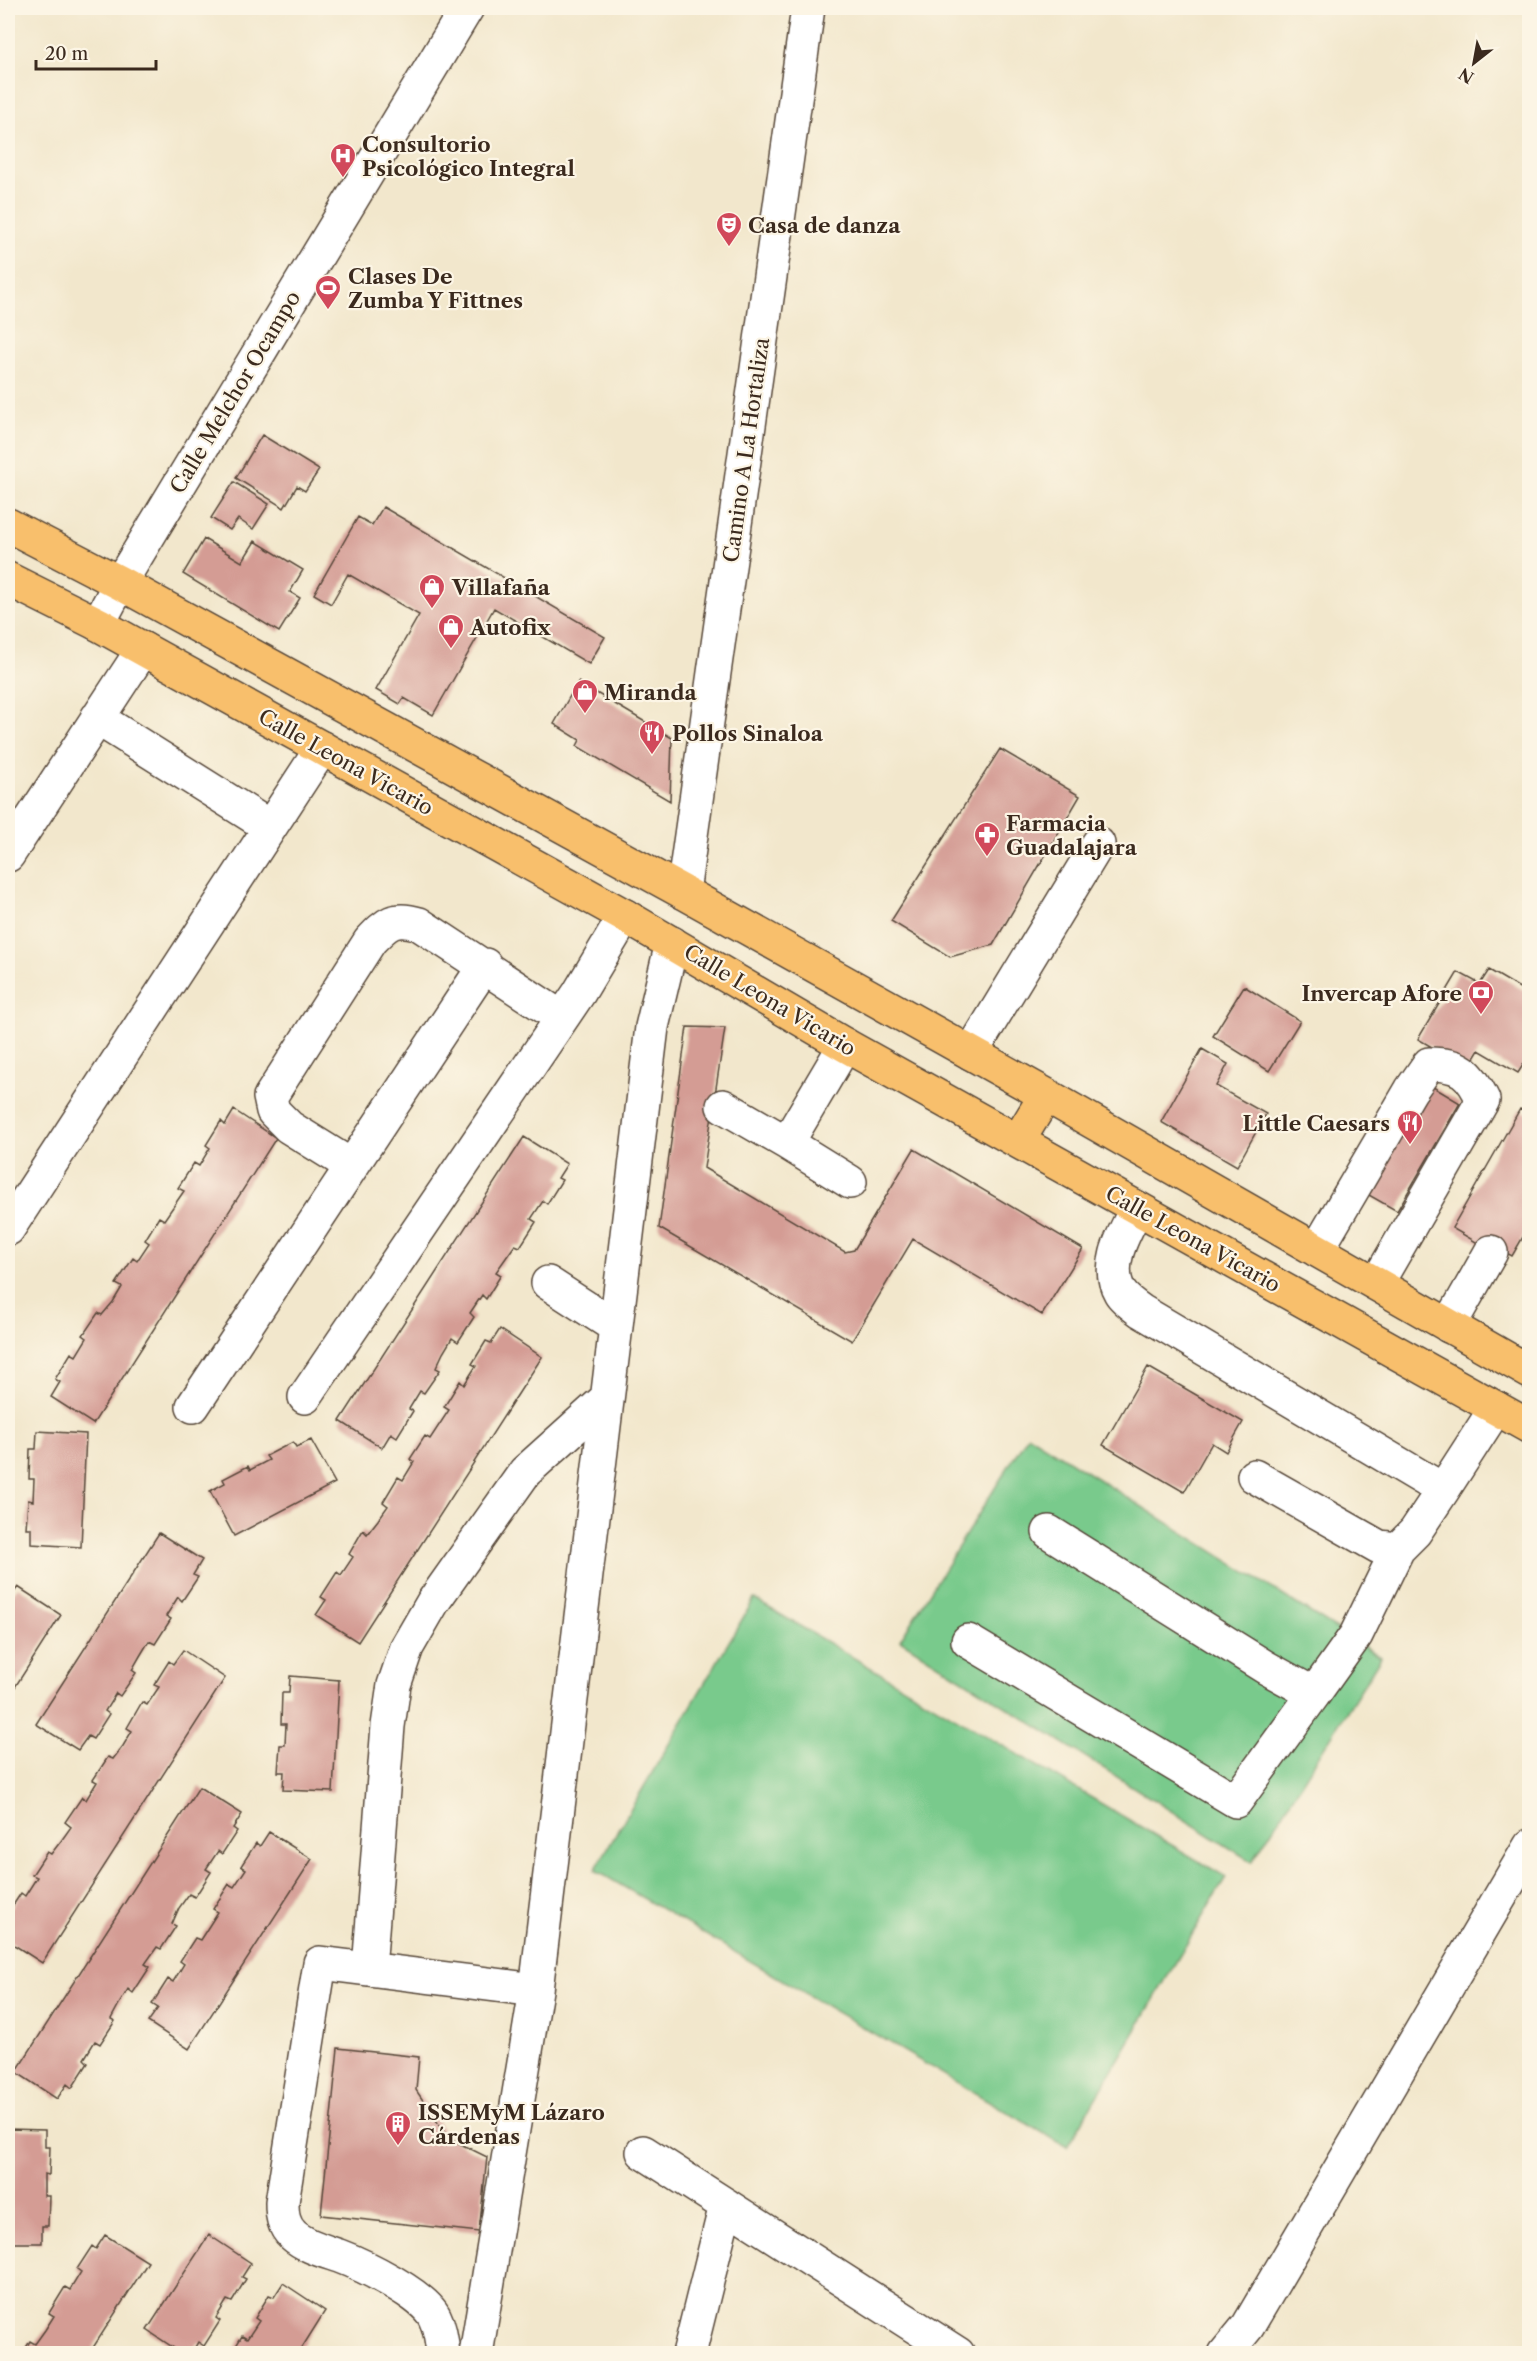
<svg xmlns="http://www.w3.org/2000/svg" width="1537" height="2361" font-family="'Libre Caslon Text',serif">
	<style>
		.green { fill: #79ca8c; stroke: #5a7a55; stroke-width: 1.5 }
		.building { fill: #d49c94 }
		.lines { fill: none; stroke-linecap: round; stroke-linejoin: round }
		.minor-casing { stroke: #564638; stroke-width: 36 }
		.major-casing { stroke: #564638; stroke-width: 36 }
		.minor { stroke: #fff; stroke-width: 33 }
		.major { stroke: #f8bf6c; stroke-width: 33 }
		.labels { text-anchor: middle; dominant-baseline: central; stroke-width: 4.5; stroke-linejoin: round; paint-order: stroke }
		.poi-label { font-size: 21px; font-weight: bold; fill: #3b2a1e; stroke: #fcf5e5; text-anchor: start }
		.street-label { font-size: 21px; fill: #3b2a1e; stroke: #fcf5e5 }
	</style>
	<rect width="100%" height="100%" fill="#fcf5e5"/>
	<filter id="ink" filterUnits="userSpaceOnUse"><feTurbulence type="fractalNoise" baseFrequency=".0167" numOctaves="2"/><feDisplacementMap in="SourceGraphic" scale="12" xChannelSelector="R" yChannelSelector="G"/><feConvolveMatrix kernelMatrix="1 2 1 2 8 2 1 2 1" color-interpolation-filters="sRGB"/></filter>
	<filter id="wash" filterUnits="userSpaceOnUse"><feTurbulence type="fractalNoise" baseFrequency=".008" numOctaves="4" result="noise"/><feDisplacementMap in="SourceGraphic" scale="24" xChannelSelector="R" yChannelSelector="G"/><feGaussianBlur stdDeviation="1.35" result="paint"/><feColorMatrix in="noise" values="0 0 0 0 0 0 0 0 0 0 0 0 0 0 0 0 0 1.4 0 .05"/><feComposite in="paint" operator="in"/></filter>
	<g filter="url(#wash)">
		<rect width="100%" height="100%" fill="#f2e7cc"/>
		<path class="green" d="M1028 1435 1381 1657 1252 1862 900 1640Z
			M754 1599 1226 1877 1067 2147 595 1870Z"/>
		<g id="blocks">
			<path class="building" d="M262 435 319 470 305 491 297 486 284 508 236 478Z
				M234 482 269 504 253 529 238 519 230 530 211 518Z
				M383 507 605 637 589 664 494 608 433 715 404 698 400 704 376 690 419 615 348 574 331 604 314 594 358 517 372 525Z
				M204 539 242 562 255 541 303 570 290 592 300 598 279 632 183 574Z
				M578 682 672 738 670 801 577 746 580 740 554 724Z
				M1000 749 1080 796 993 945 950 957 891 921Z
				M1489 970 1530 994V1054L1518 1073 1479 1050 1468 1068 1418 1039 1458 972 1480 984Z
				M1244 986 1300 1021 1269 1071 1213 1036Z
				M687 1027 725 1028 704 1168 845 1252 854 1250 914 1149 1083 1249 1042 1315 913 1239 852 1341 659 1228Z
				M1202 1049 1228 1064 1216 1086 1266 1114 1237 1166 1161 1122Z
				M1423 1081 1460 1103 1397 1211 1360 1190Z
				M1520 1109 1530 1115V1225L1512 1256 1484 1240 1481 1245 1452 1228Z
				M234 1110 276 1138 93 1424 51 1397 60 1382 55 1379 71 1353 76 1356 87 1338 83 1335 98 1313 102 1315 113 1302 122 1287 116 1284 133 1258 137 1261 149 1243 145 1240 159 1217 164 1220 184 1191 178 1188 194 1163 199 1166 210 1148 206 1145 221 1121 225 1125Z
				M524 1137 567 1164 558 1178 562 1180 547 1204 543 1201 531 1219 536 1222 520 1247 515 1245 496 1272 501 1275 486 1299 482 1295 470 1313 474 1317 458 1342 452 1338 443 1353 436 1368 440 1370 424 1393 420 1391 409 1409 413 1411 397 1437 391 1433 382 1448 340 1421Z
				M500 1329 542 1357 358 1642 316 1615 326 1600 321 1597 337 1572 341 1575 353 1557 349 1554 363 1530 367 1534 378 1520 388 1506 383 1502 398 1477 403 1480 414 1462 410 1459 425 1436 430 1439 449 1410 444 1407 460 1381 464 1385 476 1366 472 1364 486 1341 491 1343Z
				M1148 1367 1243 1422 1226 1452 1212 1443 1184 1492 1103 1445Z
				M37 1431 86 1434 81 1547 31 1544V1528H26L28 1500 33 1501 34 1479H29L30 1449H36Z
				M311 1440 335 1483 234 1536 210 1491 225 1483 223 1479 248 1466 250 1470 269 1460 266 1456 293 1442 296 1447Z
				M159 1533 202 1560 193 1575 198 1577 182 1601 178 1597 166 1616 171 1619 155 1644 149 1641 140 1656 132 1670 136 1673 120 1696 116 1693 105 1711 109 1714 93 1739 88 1736 78 1750 36 1724Z
				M18 1587 61 1615 8 1698V1600Z
				M183 1650 225 1678 42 1963 8 1941 10 1922 8 1913 21 1893 25 1896 37 1877 32 1875 47 1852 51 1854 61 1841 71 1827 65 1822 82 1797 86 1800 97 1782 93 1780 108 1757 113 1759 123 1746 132 1731 127 1728 142 1702 147 1705 159 1687 154 1685 169 1661 173 1664Z
				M290 1676 339 1680 333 1792 283 1790 284 1772H278L280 1745H285L286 1724H281L282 1693H289Z
				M199 1787 242 1814 233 1828 237 1831 222 1854 218 1851 206 1869 211 1872 195 1897 189 1894 179 1908 172 1924 176 1926 161 1949 157 1947 145 1964 150 1967 133 1993 128 1989 119 2004 111 2019 115 2021 100 2044 95 2041 84 2059 88 2063 72 2088 67 2084 57 2099 16 2072Z
				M269 1832 312 1859 189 2049 148 2022 158 2008 152 2004 168 1979 173 1982 184 1964 180 1961 195 1938 200 1940 218 1912 213 1909 229 1884 234 1887 246 1869 241 1866 256 1843 260 1846Z
				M338 2048 419 2057 416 2090 448 2138 487 2157 479 2232 321 2215Z
				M8 2129 45 2130V2147H50L49 2175 44 2174V2196H49L48 2226H42V2243H8Z
				M105 2235 148 2262 89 2354H22L30 2341 35 2344 45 2330 54 2316 49 2313 65 2287 70 2290 81 2272 77 2269 92 2246 96 2249Z
				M209 2235 251 2263 242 2277 246 2279 232 2302 227 2300 216 2318 220 2321 204 2346 198 2342 191 2354H183L147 2330Z
				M283 2283 325 2311 298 2354H231L242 2336 247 2339 259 2321 255 2318 269 2295 274 2297Z"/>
		</g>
	</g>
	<g filter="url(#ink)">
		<use href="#blocks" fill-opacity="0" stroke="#564638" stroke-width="1.5"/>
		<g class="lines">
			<defs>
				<path id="minor" d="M98 624 120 583 467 8
					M97 718 270 827
					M8 855 143 649
					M683 892 808 8
					M845 1045 787 1143 850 1182
					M971 1053 1098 844
					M723 1106 787 1143
					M350 1165 289 1127 273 1111 270 1097 370 941C387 923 394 916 419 924L562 1018
					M1137 1208C1125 1232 1104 1265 1120 1292 1124 1299 1134 1306 1141 1311L1443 1490 1496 1408
					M8 1229 322 748
					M1317 1250 1411 1090 1429 1064C1460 1064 1470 1072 1483 1100L1377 1283
					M548 1283 616 1327
					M1449 1326 1491 1252
					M305 1397 579 993 625 916
					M193 1406 485 965
					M1254 1476 1379 1547 1398 1549 1415 1532 1443 1490
					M1049 1532 1265 1667 1314 1694 1356 1635 1398 1549
					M968 1641 1236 1801 1314 1694
					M369 1969 388 1726 394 1685 407 1647 433 1602 525 1472 605 1400
					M643 2152 958 2354
					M443 2354C442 2342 440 2328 435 2318 425 2295 363 2265 339 2256 324 2251 305 2246 293 2235 283 2226 282 2214 282 2202L320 1963 536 1990
					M476 2354 536 1990 652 1027 672 943
					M689 2354 726 2205
					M1225 2354 1248 2326 1530 1846"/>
				<path id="major" d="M8 525 120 583 683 892 1046 1095 1530 1372
					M8 579 98 624 625 916 845 1045 1530 1427
					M1018 1141 1046 1095"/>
			</defs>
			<use href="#minor" class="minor-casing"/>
			<use href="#major" class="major-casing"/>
			<use href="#minor" class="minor"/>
			<use href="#major" class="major"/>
		</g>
	</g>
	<defs>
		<symbol id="hospital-pin" viewBox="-11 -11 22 30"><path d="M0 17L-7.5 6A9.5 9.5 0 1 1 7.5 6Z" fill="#d1495b" stroke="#fcf5e5"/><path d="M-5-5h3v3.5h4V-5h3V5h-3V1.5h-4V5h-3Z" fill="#fff"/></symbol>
		<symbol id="theatre-pin" viewBox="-11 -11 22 30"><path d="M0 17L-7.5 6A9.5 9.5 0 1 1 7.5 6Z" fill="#d1495b" stroke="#fcf5e5"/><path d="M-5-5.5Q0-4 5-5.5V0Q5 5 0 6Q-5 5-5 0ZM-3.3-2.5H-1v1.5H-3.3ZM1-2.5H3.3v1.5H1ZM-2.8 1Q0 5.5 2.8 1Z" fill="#fff"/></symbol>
		<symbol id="stadium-pin" viewBox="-11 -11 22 30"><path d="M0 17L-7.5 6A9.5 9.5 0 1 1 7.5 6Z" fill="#d1495b" stroke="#fcf5e5"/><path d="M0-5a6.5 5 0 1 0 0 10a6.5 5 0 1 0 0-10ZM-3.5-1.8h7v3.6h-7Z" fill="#fff"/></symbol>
		<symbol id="shop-pin" viewBox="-11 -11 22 30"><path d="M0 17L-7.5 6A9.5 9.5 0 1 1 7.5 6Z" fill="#d1495b" stroke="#fcf5e5"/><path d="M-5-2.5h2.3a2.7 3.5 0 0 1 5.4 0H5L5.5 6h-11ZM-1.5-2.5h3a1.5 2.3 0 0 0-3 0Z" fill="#fff"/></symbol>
		<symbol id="restaurant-pin" viewBox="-11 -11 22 30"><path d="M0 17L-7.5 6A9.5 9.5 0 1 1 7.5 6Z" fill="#d1495b" stroke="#fcf5e5"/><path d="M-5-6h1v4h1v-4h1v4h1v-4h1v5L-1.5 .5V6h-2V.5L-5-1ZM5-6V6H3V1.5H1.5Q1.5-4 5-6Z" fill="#fff"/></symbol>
		<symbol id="pharmacy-pin" viewBox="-11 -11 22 30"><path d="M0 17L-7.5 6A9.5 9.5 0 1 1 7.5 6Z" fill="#d1495b" stroke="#fcf5e5"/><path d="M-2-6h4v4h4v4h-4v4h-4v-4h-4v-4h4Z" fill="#fff"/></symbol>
		<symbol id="bank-pin" viewBox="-11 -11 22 30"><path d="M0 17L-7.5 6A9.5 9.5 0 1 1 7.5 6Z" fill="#d1495b" stroke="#fcf5e5"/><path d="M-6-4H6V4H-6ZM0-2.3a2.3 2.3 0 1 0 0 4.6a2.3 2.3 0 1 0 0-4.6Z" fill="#fff"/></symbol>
		<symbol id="building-pin" viewBox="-11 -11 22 30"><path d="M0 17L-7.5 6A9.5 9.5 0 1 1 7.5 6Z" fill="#d1495b" stroke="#fcf5e5"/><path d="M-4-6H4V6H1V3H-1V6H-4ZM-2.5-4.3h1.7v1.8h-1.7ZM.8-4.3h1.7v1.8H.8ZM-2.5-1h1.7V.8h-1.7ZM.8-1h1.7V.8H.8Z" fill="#fff"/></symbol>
	</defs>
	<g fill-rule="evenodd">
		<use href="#hospital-pin" x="328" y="141" width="30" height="40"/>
		<use href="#theatre-pin" x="714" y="210" width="30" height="40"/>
		<use href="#stadium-pin" x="313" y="273" width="30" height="40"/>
		<use href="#shop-pin" x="417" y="572" width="30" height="40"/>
		<use href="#shop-pin" x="436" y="612" width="30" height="40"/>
		<use href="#shop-pin" x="570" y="677" width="30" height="40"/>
		<use href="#restaurant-pin" x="637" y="718" width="30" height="40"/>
		<use href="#pharmacy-pin" x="972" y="820" width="30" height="40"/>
		<use href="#bank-pin" x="1466" y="978" width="30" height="40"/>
		<use href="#restaurant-pin" x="1395" y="1108" width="30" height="40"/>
		<use href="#building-pin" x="383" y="2109" width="30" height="40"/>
	</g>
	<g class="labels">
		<g class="poi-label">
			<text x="362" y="144">Consultorio<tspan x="362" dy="24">Psicológico Integral</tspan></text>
			<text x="748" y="225">Casa de danza</text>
			<text x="348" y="276">Clases De<tspan x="348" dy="24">Zumba Y Fittnes</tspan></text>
			<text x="452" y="587">Villafaña</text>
			<text x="470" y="627">Autofix</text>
			<text x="604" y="692">Miranda</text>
			<text x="672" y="733">Pollos Sinaloa</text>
			<text x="1006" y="823">Farmacia<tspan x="1006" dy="24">Guadalajara</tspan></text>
			<text x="1462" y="993" text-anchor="end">Invercap Afore</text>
			<text x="1390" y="1123" text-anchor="end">Little Caesars</text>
			<text x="418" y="2112">ISSEMyM Lázaro<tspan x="418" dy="24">Cárdenas</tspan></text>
		</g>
		<g class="street-label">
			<text transform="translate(235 392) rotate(-59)">Calle Melchor Ocampo</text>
			<text transform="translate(746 450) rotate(-82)">Camino A La Hortaliza</text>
			<text transform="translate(346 762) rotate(29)">Calle Leona Vicario</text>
			<text transform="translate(770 1000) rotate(31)">Calle Leona Vicario</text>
			<text transform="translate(1193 1239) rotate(29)">Calle Leona Vicario</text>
		</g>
	</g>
	<rect width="1537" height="2361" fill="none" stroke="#fcf5e5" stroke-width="30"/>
	<g transform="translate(1474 63) rotate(211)" stroke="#fcf5e5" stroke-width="4.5" paint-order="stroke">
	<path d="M0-4.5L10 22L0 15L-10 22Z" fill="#3b2a1e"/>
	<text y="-9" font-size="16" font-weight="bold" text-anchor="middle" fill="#3b2a1e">N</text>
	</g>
	<path d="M36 60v9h120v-9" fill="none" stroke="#3b2a1e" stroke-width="3"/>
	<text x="45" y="60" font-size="18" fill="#3b2a1e" stroke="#fcf5e5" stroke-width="4.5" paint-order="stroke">20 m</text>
</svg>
